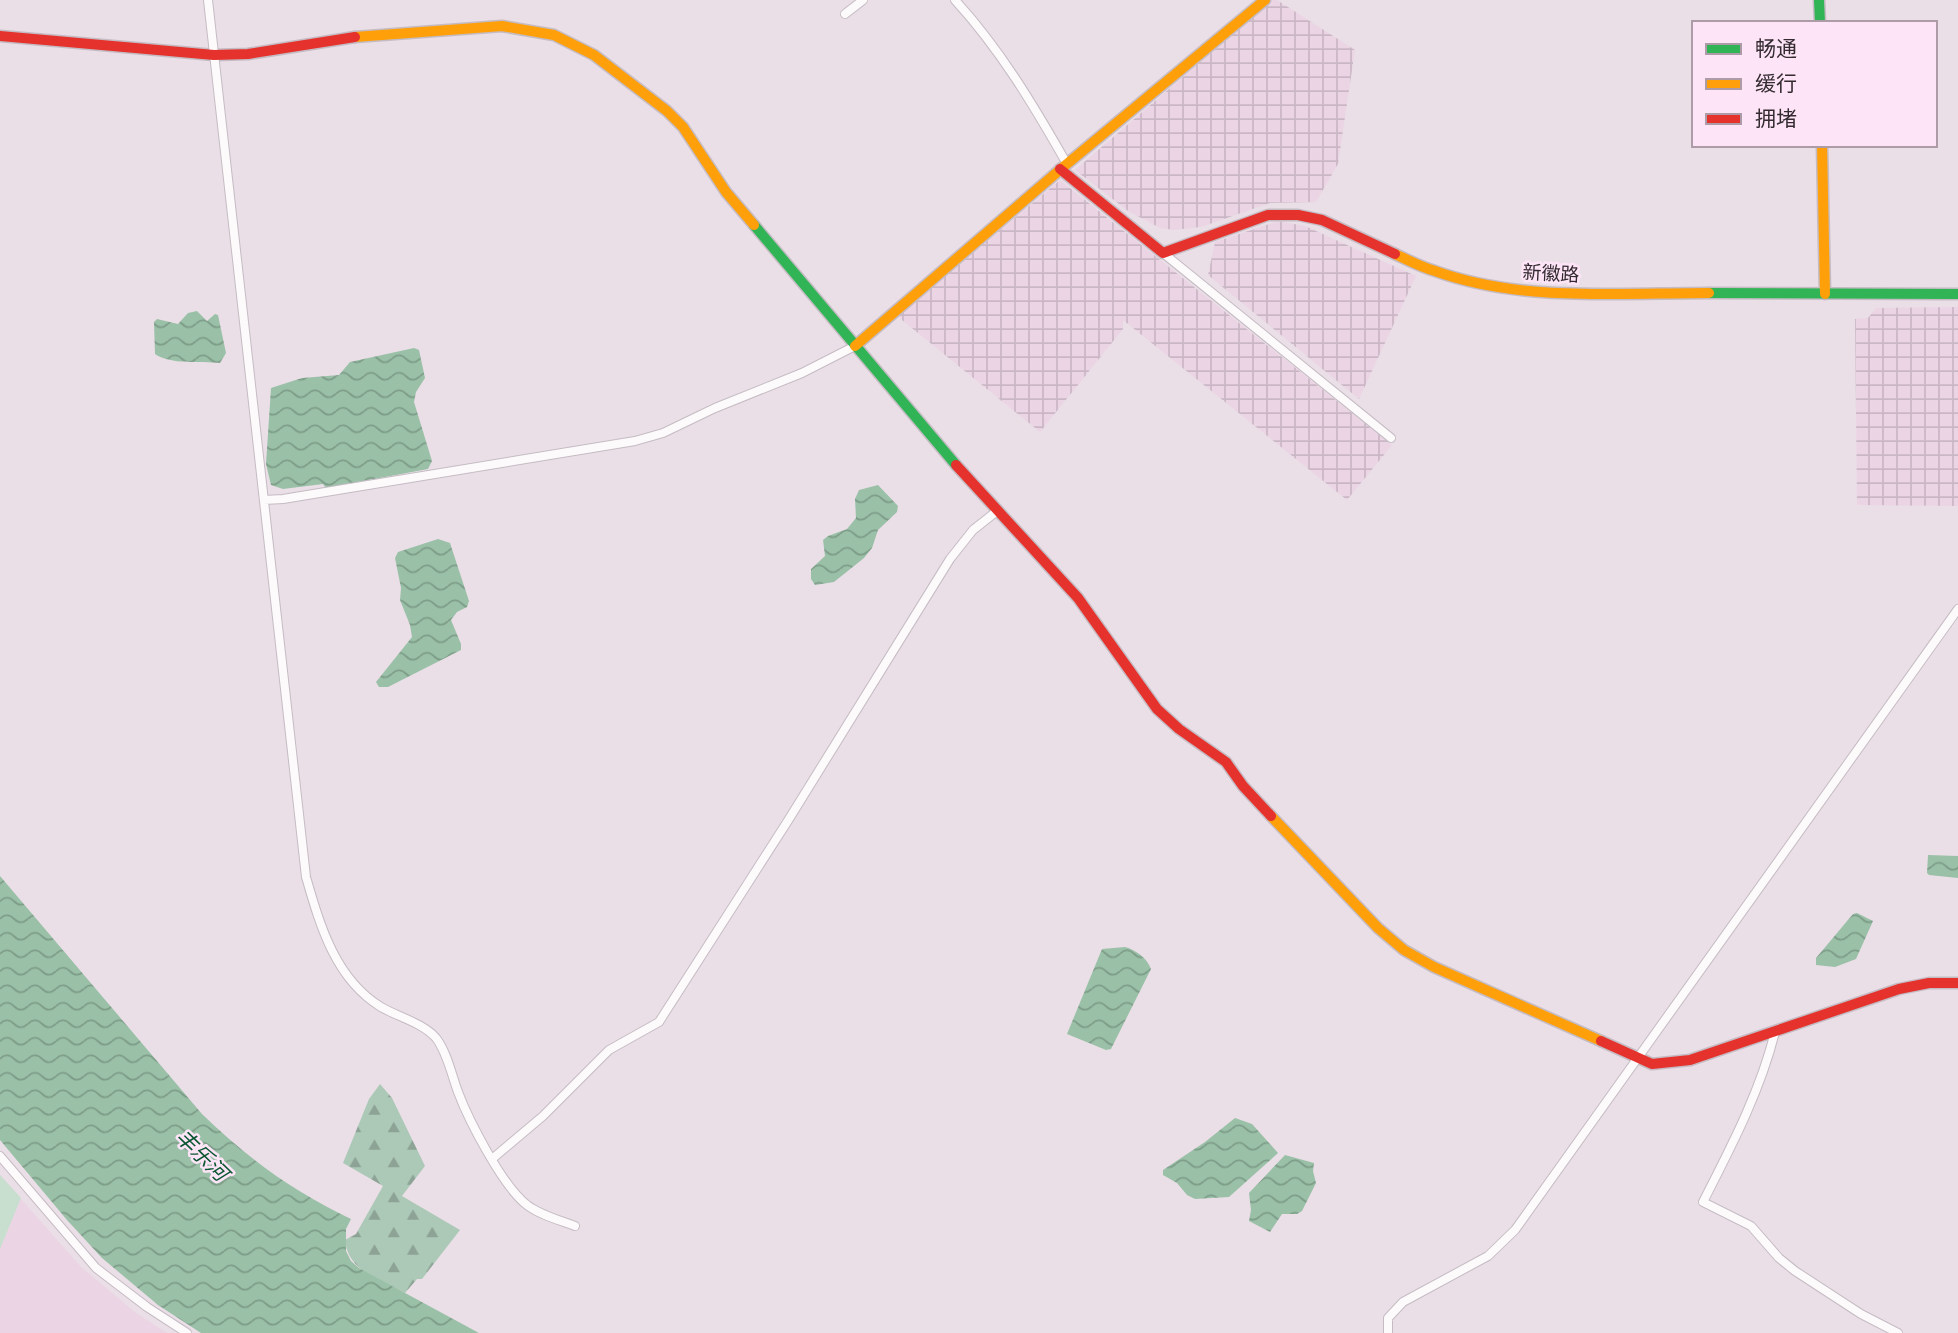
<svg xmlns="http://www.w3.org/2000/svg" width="1958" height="1333" font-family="'PT Sans Narrow','Noto Sans SC',sans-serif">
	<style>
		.built { fill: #ebd5e5 }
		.industrial { fill: url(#industrial-grid) }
		.forest { fill: url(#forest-firs) }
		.park { fill: #c8dfd0 }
		.water { fill: url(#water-waves) }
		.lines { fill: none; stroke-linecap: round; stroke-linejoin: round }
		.street-casing { stroke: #c5bcc3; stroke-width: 10 }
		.fast-casing { stroke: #c5bcc3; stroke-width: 13 }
		.slow-casing { stroke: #c5bcc3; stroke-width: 13 }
		.jam-casing { stroke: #c5bcc3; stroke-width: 13 }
		.street { stroke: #fcfafb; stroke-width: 8 }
		.fast { stroke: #30b455; stroke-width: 10 }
		.slow { stroke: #ff9f0a; stroke-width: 10 }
		.jam { stroke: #e5322d; stroke-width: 10 }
		.labels { text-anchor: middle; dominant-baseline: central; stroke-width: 5; stroke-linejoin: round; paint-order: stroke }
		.street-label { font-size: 19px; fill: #342b31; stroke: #fde5f7 }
		.water-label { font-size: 21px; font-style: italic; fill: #0a5631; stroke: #fde5f7 }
	</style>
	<defs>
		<pattern id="industrial-grid" width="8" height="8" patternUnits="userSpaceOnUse" patternTransform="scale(1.75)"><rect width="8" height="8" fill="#ebd5e5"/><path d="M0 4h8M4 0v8" fill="none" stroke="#cab7c5"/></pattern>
		<pattern id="forest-firs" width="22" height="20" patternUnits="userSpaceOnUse" patternTransform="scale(1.75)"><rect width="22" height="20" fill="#acc9b7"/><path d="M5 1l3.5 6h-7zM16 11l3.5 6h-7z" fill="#8da395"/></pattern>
		<pattern id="water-waves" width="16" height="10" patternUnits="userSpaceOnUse" patternTransform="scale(1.75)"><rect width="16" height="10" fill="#9ac1a8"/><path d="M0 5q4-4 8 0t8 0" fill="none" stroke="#7e9d89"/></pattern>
	</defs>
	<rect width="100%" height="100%" fill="#eadee7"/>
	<path class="built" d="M0 1175 80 1266 136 1313 167 1333H0Z"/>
	<path class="industrial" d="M1272 0H1277L1355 50 1338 164 1316 202 1270 203 1201 227 1174 230 1160 228 1128 211 1075 170Z
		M1060 180 1392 445 1347 500 1123 320V329L1040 432 897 316Z
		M1278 221 1305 226 1416 276 1359 399 1208 275 1215 242Z
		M1958 307V506L1857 505 1855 319 1868 318 1876 308Z"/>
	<path class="forest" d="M380 1084 392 1098 425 1166 402 1196 460 1230 422 1279H417L405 1293C381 1280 348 1272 345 1240L356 1234 383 1186 343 1163 369 1099Z"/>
	<path class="park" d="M0 1175 21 1198 0 1249Z"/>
	<path class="water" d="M197 311 207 321 215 314 218 315 226 353 220 363C200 361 171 365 155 354L154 322 157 319 178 324 188 313Z
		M414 348 419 350 425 378 416 392 414 402 432 461 428 469 326 488 323 484 283 489 271 485 266 464 271 388 302 378 339 375 350 362Z
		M878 485 898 506 897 512 878 530 872 548 864 558 834 582 815 585 811 579V569L825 556 823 540 828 536 847 529 856 518 855 499 859 490Z
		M438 539 450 543 469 601 467 607 457 612 451 620 461 644V650L388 687H379L376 682 412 637 410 625 400 600 401 588 395 558 398 552Z
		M1928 855 1958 856V878L1929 875 1927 873Z
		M0 876 202 1114C247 1158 294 1192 351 1219L346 1229V1251L351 1261 359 1268 479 1333H201L158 1305 102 1258 67 1220 0 1140Z
		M1857 913 1873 921 1856 959 1835 967 1816 965V958L1853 914Z
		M1125 947C1136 950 1147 958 1151 969L1111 1049 1106 1050 1067 1034 1102 949Z
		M1235 1118 1252 1124 1278 1153 1229 1197 1195 1199 1187 1195 1177 1183 1163 1175V1170L1205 1142Z
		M1285 1155 1314 1163 1313 1171 1316 1183 1302 1211 1297 1214H1282L1270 1232 1249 1221 1251 1210 1249 1193Z"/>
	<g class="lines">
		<defs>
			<path id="street" d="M208 0 306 877C320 925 335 979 381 1007 398 1017 423 1023 436 1038 447 1052 452 1076 458 1092 469 1121 503 1187 527 1205 540 1215 559 1220 575 1226
				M955 0C1000 49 1034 106 1067 164
				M845 14 863 0
				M1163 253 1391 438
				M264 500 283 499 635 441 663 433 715 408 802 373 855 346
				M1775 1032C1760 1092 1731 1147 1703 1202L1751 1226 1779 1258 1795 1271 1861 1314 1898 1333
				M0 1156 96 1268 147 1307 187 1333
				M492 1159 543 1116 609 1050 659 1022 789 819 950 559 973 530 997 511
				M1388 1333V1318L1403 1302 1488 1256 1515 1230 1958 609"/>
			<path id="fast" d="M1819 0 1820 23
				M754 225 956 465
				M1709 293 1958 294"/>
			<path id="slow" d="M355 37 502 26 554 35 594 55 667 111 683 127 726 192 754 225
				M1822 145 1825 294
				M1395 254C1408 260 1421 267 1435 271 1520 302 1619 293 1709 293
				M855 346 1062 168 1265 0
				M1271 816 1378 928 1404 950 1434 967 1601 1041"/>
			<path id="jam" d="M0 36 214 55 248 54 355 37
				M1060 169 1163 253 1268 215H1298L1322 220 1395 254
				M956 465 1078 598 1157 709 1179 729 1226 762 1243 786 1271 816
				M1601 1041 1652 1064 1690 1060 1899 989 1929 983H1958"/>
		</defs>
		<use href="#street" class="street-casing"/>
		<use href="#fast" class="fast-casing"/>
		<use href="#slow" class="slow-casing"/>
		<use href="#jam" class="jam-casing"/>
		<use href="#street" class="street"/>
		<use href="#fast" class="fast"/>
		<use href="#slow" class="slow"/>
		<use href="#jam" class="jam"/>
	</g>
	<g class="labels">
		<g class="street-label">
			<text transform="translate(1551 273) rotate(3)">新徽路</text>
		</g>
		<g class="water-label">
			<text transform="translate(202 1155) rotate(44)">丰乐河</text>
		</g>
	</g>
	<rect x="1692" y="21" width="245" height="126" fill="#fde5f7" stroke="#ad9ba8" stroke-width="2"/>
	<rect x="1706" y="44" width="35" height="10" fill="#30b455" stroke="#ad9ba8" stroke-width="2"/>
	<text x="1755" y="56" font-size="21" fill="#342b31">畅通</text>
	<rect x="1706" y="79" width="35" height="10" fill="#ff9f0a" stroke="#ad9ba8" stroke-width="2"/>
	<text x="1755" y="91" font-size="21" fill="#342b31">缓行</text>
	<rect x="1706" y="114" width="35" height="10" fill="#e5322d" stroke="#ad9ba8" stroke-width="2"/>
	<text x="1755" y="126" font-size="21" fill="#342b31">拥堵</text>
</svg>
